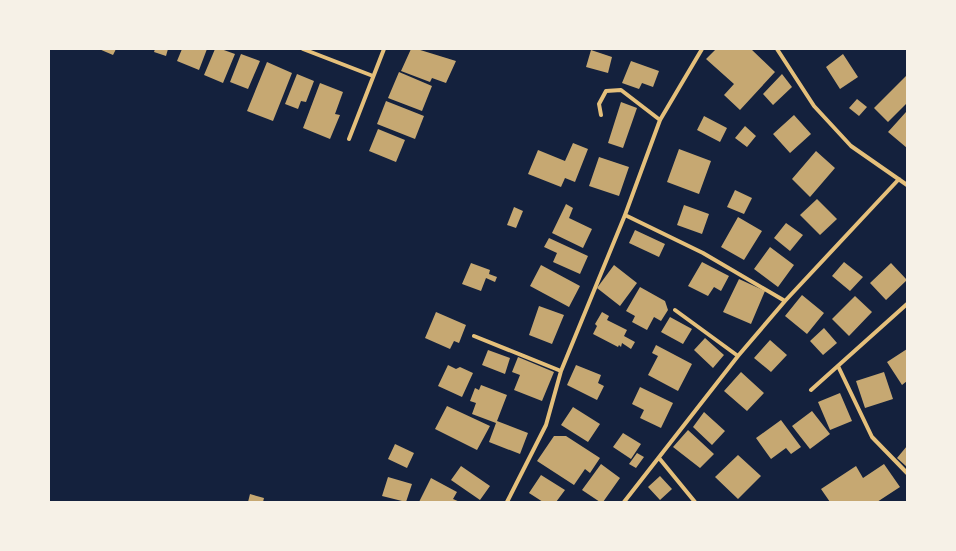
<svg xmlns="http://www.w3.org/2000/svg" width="956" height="551" font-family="Jost,sans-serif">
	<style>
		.building { fill: #c6a872 }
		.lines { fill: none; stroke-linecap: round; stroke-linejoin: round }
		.minor { stroke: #e5c07b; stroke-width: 4 }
	</style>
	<rect width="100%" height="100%" fill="#14213d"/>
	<path class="building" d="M99 49H116L113 55Z
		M155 49H168L166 56 154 52Z
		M182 49H207L199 70 177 61Z
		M215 49H221L235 54 223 83 204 75Z
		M411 49H417L456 61 446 83 432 78 430 82 401 71Z
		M716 49H751L775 72 740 110 724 95 734 84 706 59Z
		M591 50 612 57 608 73 586 67Z
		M241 54 260 61 248 89 230 82Z
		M843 54 858 77 840 89 826 67Z
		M631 61 659 71 653 87 642 83 639 89 622 83Z
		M267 62 292 73 273 121 247 111Z
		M399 72 432 86 422 111 388 98Z
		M297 74 314 81 306 102 301 101 298 109 285 104Z
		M782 74 792 87 773 105 763 94Z
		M907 75V103L888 122 874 108Z
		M320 83 343 92 335 114 340 115 330 139 303 128Z
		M857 99 867 107 859 116 849 108Z
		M386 101 424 116 415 139 377 124Z
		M621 102 637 108 623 148 608 143Z
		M906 112 907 113V148L888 132Z
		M794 115 811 134 790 153 773 134Z
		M704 116 727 128 720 142 697 130Z
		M745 126 756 136 747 147 735 138Z
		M378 129 405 140 396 162 369 151Z
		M573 143 588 149 575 182 565 178 561 187 528 174 538 150 565 161Z
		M679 149 711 161 699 194 667 182Z
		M816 151 835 168 810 197 792 179Z
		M599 157 629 167 619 196 589 186Z
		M735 190 752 198 744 214 727 207Z
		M817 199 837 219 820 235 800 215Z
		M566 204 573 208 569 218 592 229 583 248 552 233Z
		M684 205 709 214 702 234 677 225Z
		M514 207 523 211 516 228 507 225Z
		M738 217 762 231 744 260 721 247Z
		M786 223 803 235 790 251 774 238Z
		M635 230 665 244 659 257 629 243Z
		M549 238 588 256 580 274 553 262 557 253 544 247Z
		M770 247 794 265 778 287 754 269Z
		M702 262 729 276 721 291 714 287 708 296 688 286Z
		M844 262 863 277 850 291 832 276Z
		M471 263 490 270 489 274 497 277 495 282 486 278 481 291 462 284Z
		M891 263 907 280 886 300 870 283Z
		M541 265 580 286 569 307 530 286Z
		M614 265 637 283 620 306 597 288Z
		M739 279 765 291 751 324 723 312Z
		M640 287 665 301 668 310 661 321 654 317 647 330 632 322 635 316 626 311Z
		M802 295 824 313 807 334 785 316Z
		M855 296 872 312 849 336 832 319Z
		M539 306 564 315 552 344 529 335Z
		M436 312 466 325 459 343 454 341 450 349 425 338Z
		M602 312 609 316 607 320 627 330 624 336 635 342 631 349 622 343 621 347 619 345 618 347 593 334 597 326 595 324Z
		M670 317 692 329 683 344 661 332Z
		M824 328 837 343 823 355 810 341Z
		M705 338 724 355 713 368 694 350Z
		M770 340 787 355 771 372 754 358Z
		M656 345 692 364 678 391 648 375 658 356 652 353Z
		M907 349V381L902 385 887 362Z
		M488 350 510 358 505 374 482 365Z
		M518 357 554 372 542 401 514 390 520 375 512 372Z
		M448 365 456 369 460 367 473 373 462 397 438 386Z
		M576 365 601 375 598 383 604 386 597 400 567 385Z
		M741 372 764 393 747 411 724 391Z
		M884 372 893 399 865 408 856 381Z
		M481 385 507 395 497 421 528 433 520 454 489 442 496 423 472 414 476 403 470 401 475 388 479 390Z
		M640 387 673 403 661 428 640 418 644 410 632 404Z
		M840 393 852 421 830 430 818 402Z
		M447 406 490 426 477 450 435 429Z
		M573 407 600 424 588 442 561 425Z
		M812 411 830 434 810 449 792 426Z
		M704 412 725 431 712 445 693 427Z
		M781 420 801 447 791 454 786 448 771 459 756 438Z
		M688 430 714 454 700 468 673 447Z
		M623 433 641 444 631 459 613 447Z
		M554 436H566L600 458 590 473 585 469 574 485 537 461Z
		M395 444 414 453 407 468 388 459Z
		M907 446V467L897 458Z
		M637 453 644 457 636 468 629 464Z
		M738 455 761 476 738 499 715 477Z
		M601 464 620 478 603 502H600L582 490Z
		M884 464 900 487 877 502H830L821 489 856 466 863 478Z
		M461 466 490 486 480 500 451 480Z
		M541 475 565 490 556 502H543L529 493Z
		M660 476 672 489 660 500 648 487Z
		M388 477 412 484 406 502 382 496Z
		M431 478 457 492 453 499 460 502H419Z
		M250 494 264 498 263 502H248Z"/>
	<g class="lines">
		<path class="minor" d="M303 49 373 76
			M777 49 814 106 851 146 907 185
			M601 115 599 104 606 91 621 90 660 120
			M349 139 384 49
			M625 215 703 253 785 301
			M675 310 738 356
			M474 336 561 371
			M838 366 872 437 907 473
			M811 390 907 304
			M659 458 695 502
			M507 502 546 425 561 371 625 215 660 120 702 49
			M624 502 738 356 785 301 899 179"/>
	</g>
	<rect width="956" height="551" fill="none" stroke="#f6f1e7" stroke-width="100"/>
</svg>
